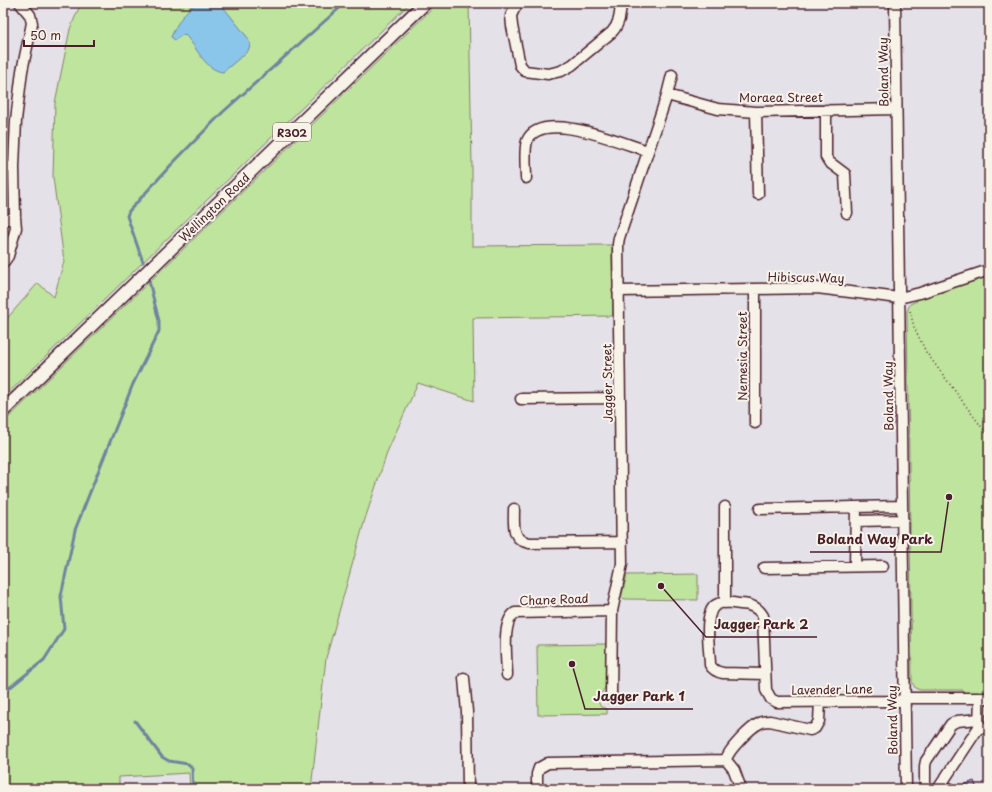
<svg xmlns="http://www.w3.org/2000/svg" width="992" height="792" font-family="'Playpen Sans',sans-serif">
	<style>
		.green { fill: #bfe49e; stroke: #848264 }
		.water { fill: #8ac6ea; stroke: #70839e }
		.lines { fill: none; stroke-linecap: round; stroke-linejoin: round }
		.stream { stroke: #70839e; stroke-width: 3 }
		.building { fill: #b8b8e9; stroke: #4a1f2b }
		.minor-casing { stroke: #4a1f2b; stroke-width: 13 }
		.major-casing { stroke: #4a1f2b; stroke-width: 15 }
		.path { stroke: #4a1f2b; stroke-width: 1.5; stroke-dasharray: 1 3; stroke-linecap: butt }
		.minor { stroke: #f7f3e8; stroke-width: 10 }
		.major { stroke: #f7f3e8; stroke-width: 12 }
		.labels { text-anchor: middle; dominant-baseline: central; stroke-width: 4; stroke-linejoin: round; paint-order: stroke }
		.shield { fill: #f7f3e8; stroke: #7e5f64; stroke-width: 1 }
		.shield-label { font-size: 11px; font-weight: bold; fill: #4a1f2b }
		.street-label { font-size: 12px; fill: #4a1f2b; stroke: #f7f3e8 }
		.leader { fill: none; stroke: #4a1f2b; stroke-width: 1.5 }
		.callout-dot { fill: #4a1f2b; stroke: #f7f3e8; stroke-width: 1.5 }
		.callout-label { font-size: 13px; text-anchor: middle; font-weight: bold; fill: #4a1f2b; stroke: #f7f3e8; stroke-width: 4; stroke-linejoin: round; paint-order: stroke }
	</style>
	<rect width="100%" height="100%" fill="#e4e1e8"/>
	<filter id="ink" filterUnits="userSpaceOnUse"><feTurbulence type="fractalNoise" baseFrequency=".025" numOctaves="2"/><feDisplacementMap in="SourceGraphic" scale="8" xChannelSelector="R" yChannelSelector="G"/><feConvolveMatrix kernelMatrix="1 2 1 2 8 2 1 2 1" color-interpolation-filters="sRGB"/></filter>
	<g filter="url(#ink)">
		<path class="green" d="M81 3H410L3 398V323L38 283 54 297 64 261 53 177 55 103 70 29Z
			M438 3H469L472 166V246L612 245 613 316 473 318 474 401 418 383 388 450 365 519 326 658 311 789H190L189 773 119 777V789H3V423Z
			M989 275V693H964L963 690H920L915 688 912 682 907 311 910 304 917 301 916 299Z
			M698 574V600L626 599 621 598 627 575Z
			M606 644C607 653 609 677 606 685 603 694 594 697 601 707L607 709V714L538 715 537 645Z"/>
		<path class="water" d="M196 3H220L248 38 250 45 248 51 223 72C204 70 197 46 184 34L175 40 171 37C177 23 184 12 196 3Z"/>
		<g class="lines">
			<path class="stream" d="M143 262 127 216 129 211 171 165 223 112 345 3
				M3 693 44 660 64 629 61 596 75 530 133 384 159 331V321L149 281
				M135 721 162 757 169 761 188 764 192 768 193 789"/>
		</g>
		<path class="building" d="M974 781 977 789H946L951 782 958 787Z"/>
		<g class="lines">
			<defs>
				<path id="minor" d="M518 3 513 11 511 16 512 26 520 65 525 71 548 74 561 71 572 65 612 32C620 23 620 14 621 3
					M895 3 906 789
					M667 95 718 109 756 112 896 109
					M826 110V157L829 162 845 174 847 213
					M756 112 758 194
					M3 167H14L16 120 22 71 32 23 30 15 20 3
					M526 178C526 168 524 150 527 141 541 108 624 144 648 151
					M3 220 15 217
					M3 263 8 256 16 228 15 217 14 167
					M755 289V423
					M618 291 817 288 899 298 920 293 989 270
					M521 399 620 398
					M725 507V603
					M514 509C514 525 511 540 530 543L622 542
					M760 509 902 506
					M856 521 903 520
					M855 566 856 508
					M764 568 883 566
					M765 674 723 673C717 672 713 670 710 665 710 651 702 609 718 604 724 601 733 603 740 604 750 604 758 607 763 616L766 690 771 699 777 702 899 701 905 698H989
					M507 675C507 660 501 622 515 613L612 611
					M464 678 467 712 468 789
					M611 698 612 611 622 564 618 244 619 238 667 95 672 75
					M980 698 979 727 989 729
					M537 789V774L539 768 548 763 726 760
					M741 789 734 770 726 760C728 750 751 727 760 723 763 721 766 721 770 721L810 730 815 728 819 721 820 702
					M925 789V766L926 761 951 724 957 721 979 719
					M938 789 979 727"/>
				<path id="major" d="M3 411 425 3"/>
			</defs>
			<use href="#minor" class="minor-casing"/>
			<use href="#major" class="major-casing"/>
			<path class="path" d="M910 311 914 327 926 352 989 437"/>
			<use href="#minor" class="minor"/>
			<use href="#major" class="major"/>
		</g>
	</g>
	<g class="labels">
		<rect class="shield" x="273" y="123" width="38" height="18" rx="3"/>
		<g class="shield-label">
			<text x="292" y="132">R302</text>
		</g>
		<g class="street-label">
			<text transform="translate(883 72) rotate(-91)">Boland Way</text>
			<text x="781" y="97">Moraea Street</text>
			<text transform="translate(214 207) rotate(-44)">Wellington Road</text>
			<text transform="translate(806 277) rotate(1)">Hibiscus Way</text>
			<text transform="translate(742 356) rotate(-90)">Nemesia Street</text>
			<text transform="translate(607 383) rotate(-91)">Jagger Street</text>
			<text transform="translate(888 396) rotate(-91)">Boland Way</text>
			<text transform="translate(554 599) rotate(-2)">Chane Road</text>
			<text transform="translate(832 689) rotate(-1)">Lavender Lane</text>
			<text transform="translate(892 720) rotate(-91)">Boland Way</text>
		</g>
	</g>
	<path class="leader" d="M949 497L941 552H810M661 586L706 637H817M572 664L585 709H693"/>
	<g class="callout-dot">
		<circle cx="949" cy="497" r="4"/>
		<circle cx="661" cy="586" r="4"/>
		<circle cx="572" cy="664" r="4"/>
	</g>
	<g class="callout-label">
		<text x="875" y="544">Boland Way Park</text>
		<text x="761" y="629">Jagger Park 2</text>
		<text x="639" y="701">Jagger Park 1</text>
	</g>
	<rect width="992" height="792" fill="none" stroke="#f7f3e8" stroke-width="16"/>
	<rect x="8" y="8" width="976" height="776" fill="none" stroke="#4a1f2b" stroke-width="1.5" filter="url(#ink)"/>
	<path d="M24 40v6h70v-6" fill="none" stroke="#4a1f2b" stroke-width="2"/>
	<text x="30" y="40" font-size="12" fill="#4a1f2b" stroke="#f7f3e8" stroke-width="3" paint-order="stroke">50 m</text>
</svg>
